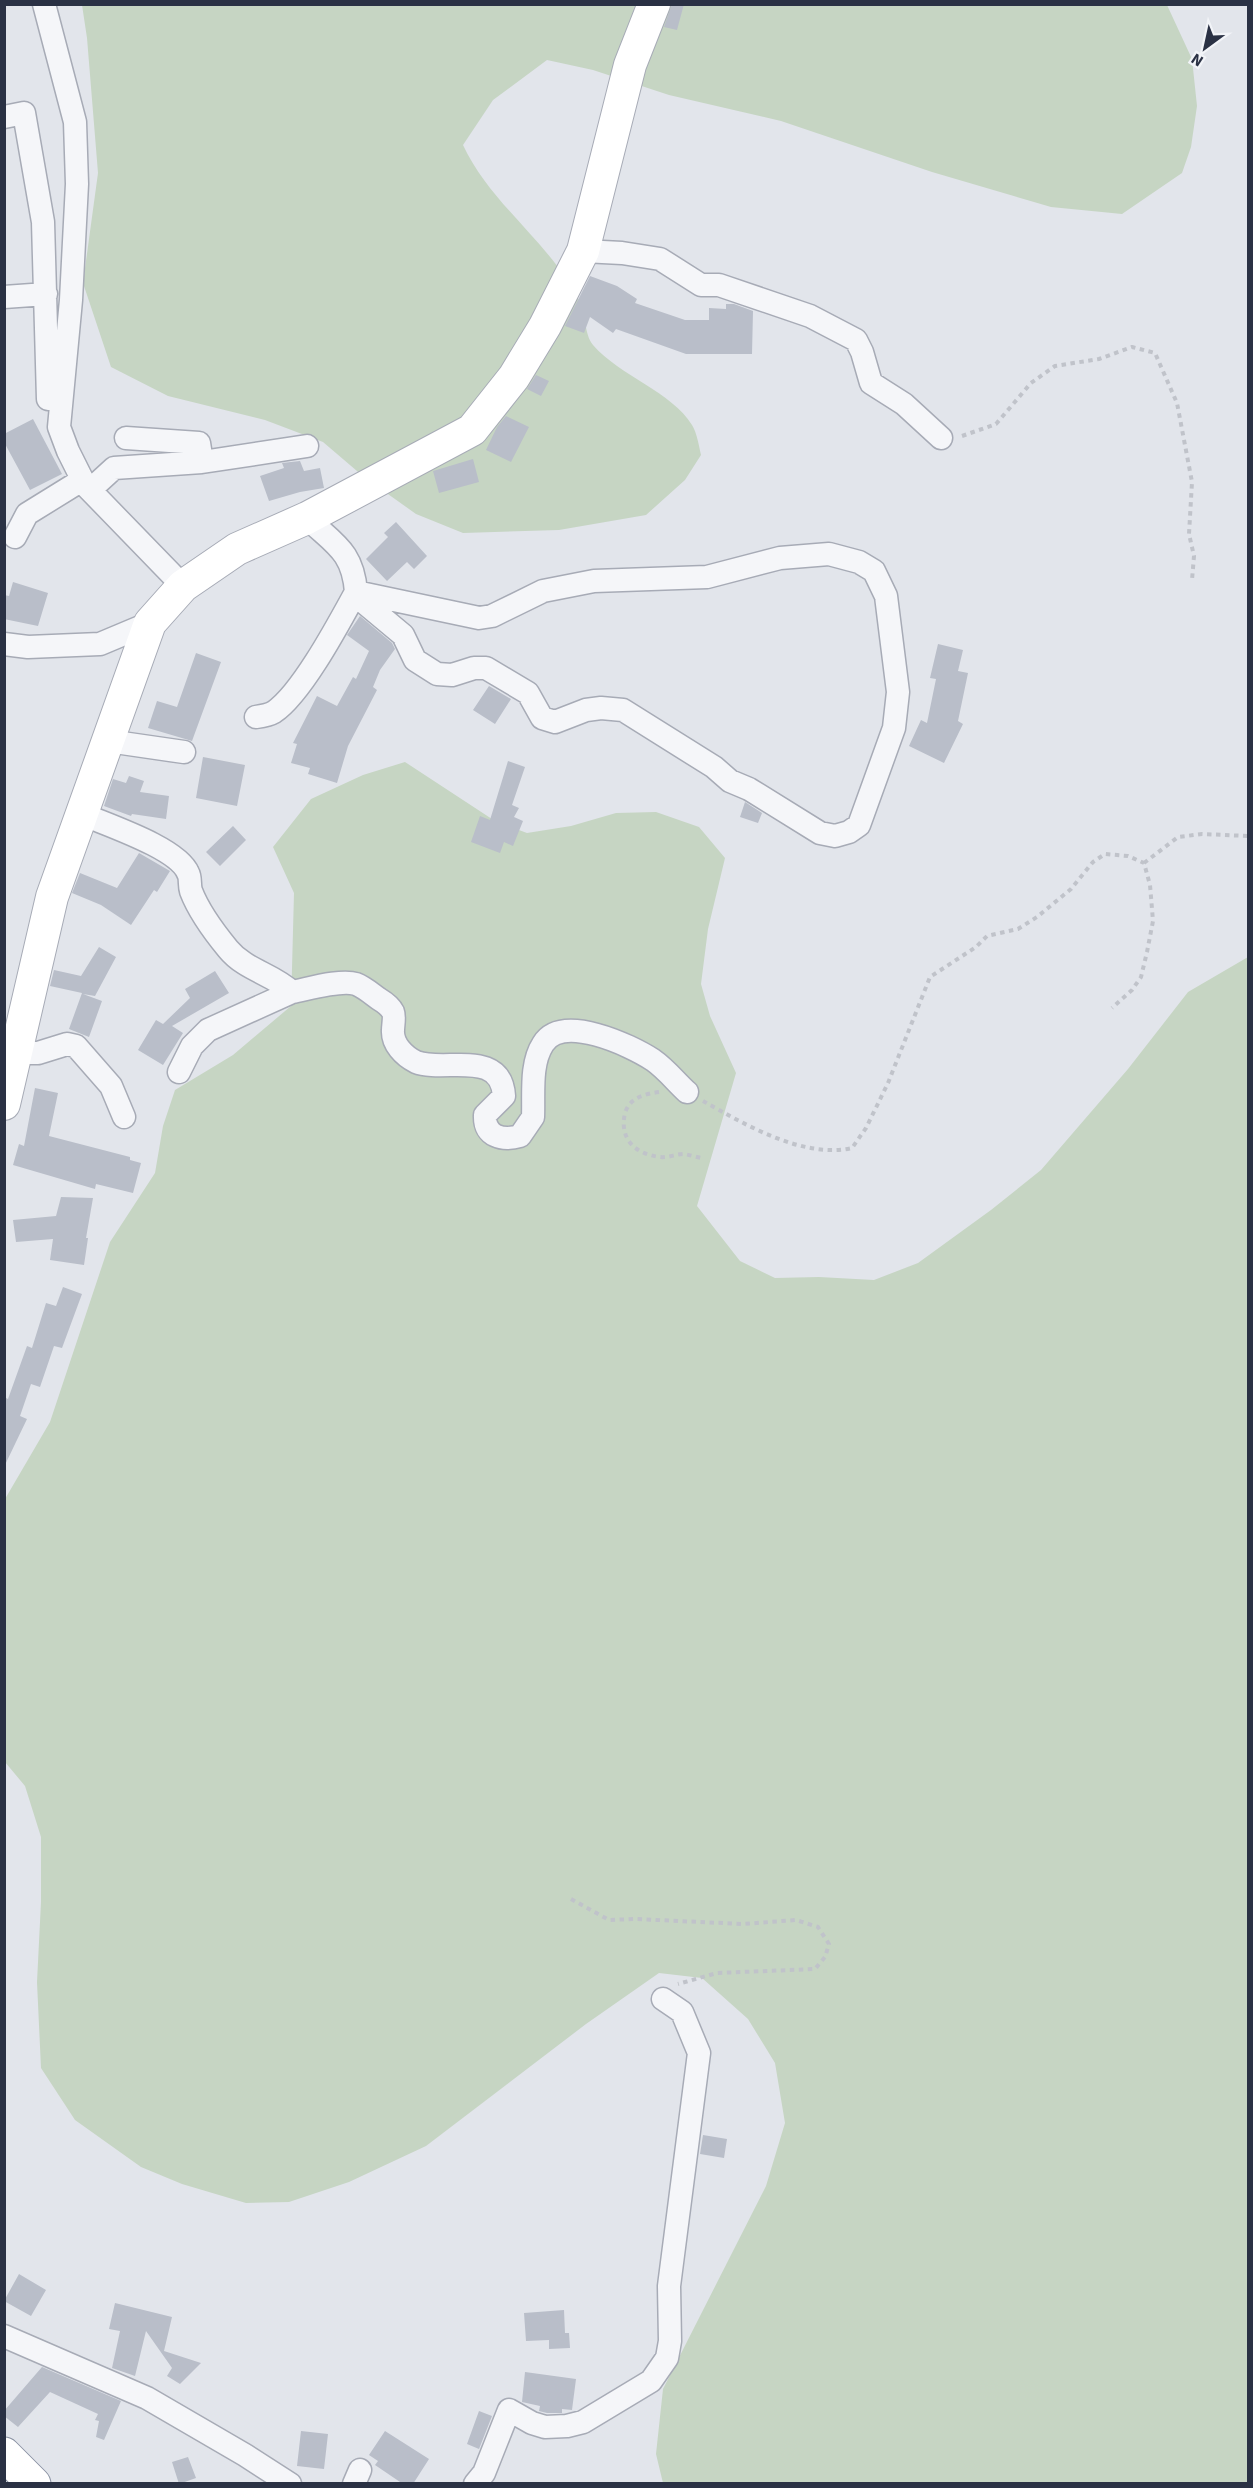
<svg xmlns="http://www.w3.org/2000/svg" width="1253" height="2488" font-family="'Source Sans 3',sans-serif">
	<style>
		.green { fill: #c6d5c3 }
		.building { fill: #b9bec9 }
		.lines { fill: none; stroke-linecap: round; stroke-linejoin: round }
		.street-casing { stroke: #a7abb6; stroke-width: 25 }
		.secondary-casing { stroke: #a7abb6; stroke-width: 34 }
		.highway-casing { stroke: #8991a2; stroke-width: 35 }
		.path { stroke: #c0c3ca; stroke-width: 4; stroke-dasharray: 4.5 4.5; stroke-linecap: butt }
		.street { stroke: #f5f6f9; stroke-width: 22 }
		.secondary { stroke: #fff; stroke-width: 32 }
		.highway { stroke: #fff; stroke-width: 33 }
	</style>
	<rect width="100%" height="100%" fill="#e2e5eb"/>
	<path class="green" d="M82 5H1167L1192 59 1197 106 1191 147 1182 173 1122 214 1051 207 932 172 781 121 669 95 593 70 547 60 493 100 463 145C491 205 550 242 580 302 586 314 584 334 593 345 620 376 672 392 692 425 697 433 699 446 701 455L685 480 646 515 559 530 463 533 416 514 364 477 323 442 265 420 168 396 111 367 83 283 98 173 87 38Z
		M405 762 495 821 527 833 571 826 616 813 656 812 699 827 725 858 708 929 701 984 710 1016 736 1073 697 1206 740 1261 775 1278 819 1277 874 1280 918 1263 991 1210 1041 1170 1128 1069 1188 992 1248 957V2483H663L656 2454 663 2389 766 2186 785 2123 775 2063 748 2019 702 1978 659 1973 586 2024 426 2146 349 2182 289 2202 246 2203 182 2184 141 2167 75 2120 41 2068 37 1982 41 1902V1837L25 1786 5 1762V1499L50 1422 110 1242 155 1173 163 1126 175 1090 233 1055 291 1006 294 893 273 847 311 799 363 775Z"/>
	<path class="building" d="M672 4H684L677 30 664 27Z
		M590 276 617 286 637 299 635 303 685 320H709V308L726 309V304H734L753 311 752 354H686L616 329 613 333 590 317 584 333 565 326Z
		M536 375 549 381 541 396 527 389Z
		M506 416 529 427 511 462 486 450 497 427Z
		M33 419 62 474 30 490 4 442V434Z
		M473 459 479 482 439 493 433 471Z
		M300 461 304 471 320 468 324 488 300 492 269 501 260 476 284 468 282 463Z
		M396 522 427 556 414 569 407 562 387 581 366 559 388 537 384 533Z
		M13 582 48 593 38 626 4 619V595L9 596Z
		M360 616 392 643 395 649 380 670 373 687 377 690 348 746 337 783 308 774 310 768 291 763 297 744 293 743 317 696 337 706 353 677 356 679 369 651 347 635Z
		M938 644 963 650 958 671 968 673 958 721 963 724 944 763 909 746 921 720 927 723 936 679 930 678Z
		M196 653 221 662 192 741 148 728 157 701 177 707Z
		M489 686 511 699 495 724 473 710Z
		M203 757 245 765 237 806 196 798Z
		M508 761 525 767 512 805 519 808 514 817 523 821 513 846 504 842 500 853 471 842 480 816 490 820Z
		M129 776 144 781 140 792 169 796 166 819 132 814 131 816 104 806 113 779 126 783Z
		M745 802 762 813 758 823 740 817Z
		M233 826 246 840 220 866 206 852Z
		M139 853 170 871 157 892 154 890 131 925 101 905 72 893 80 873 117 888Z
		M99 947 116 957 95 996 83 994 102 1001 89 1037 69 1029 82 993 50 986 54 970 81 976Z
		M215 971 229 993 172 1026 183 1033 163 1065 138 1050 156 1020 163 1024 190 998 185 989Z
		M35 1088 58 1093 49 1136 130 1157V1160L141 1163 133 1193 96 1184 95 1189 13 1165 19 1144 24 1146Z
		M61 1197 93 1198 86 1238H88L84 1265 50 1260 53 1239 16 1242 13 1220 56 1216Z
		M63 1287 82 1294 62 1348 54 1346 40 1387 31 1384 20 1416 27 1419 4 1467V1397L8 1399 27 1346 32 1348 46 1303 56 1306Z
		M703 2135 727 2139 724 2158 700 2154Z
		M19 2274 46 2290 31 2316 4 2301Z
		M115 2303 172 2317 164 2351 201 2363 180 2384 167 2376 172 2368 146 2331 135 2376 112 2368 120 2331 109 2329Z
		M564 2310 565 2333H569L570 2348 549 2349V2340L526 2341 524 2313Z
		M42 2367 121 2401 104 2440 96 2437 99 2421 95 2420 98 2414 50 2392 18 2427 4 2416V2411Z
		M525 2372 576 2379 572 2410 562 2409V2413H547L539 2411 540 2406 522 2402Z
		M479 2411 492 2416 479 2449 467 2444Z
		M301 2431 328 2434 324 2469 297 2466Z
		M385 2431 429 2459 413 2484H403L375 2465 378 2461 369 2455Z
		M188 2457 196 2478 179 2484 172 2462Z"/>
	<g class="lines">
		<defs>
			<path id="street" d="M44 4 75 122 77 184 71 300 59 427 68 451 85 485 183 586
				M4 117 24 113 43 222 48 399
				M583 251 622 253 660 259 701 285H719L810 316 856 340 862 352 871 383 904 404 941 438
				M4 297 46 294
				M126 438 199 443 202 462
				M90 490 114 468 202 462 307 446
				M307 518C334 544 353 551 356 592L479 618 492 616 543 591 594 581 707 577 780 558 829 554 859 562 874 571 886 596 898 692 894 728 859 825 849 832 835 836 820 833 749 789 730 781 714 767 623 710 601 708 586 710 555 722 542 718 528 693 486 668H474L452 675 437 674 415 660 403 635 355 595
				M15 537 27 514 82 480
				M4 644 28 647 100 644 150 623
				M256 717C263 716 269 715 274 712 302 693 339 623 356 592
				M108 741 184 752
				M82 814C107 825 178 848 188 873 191 878 189 885 191 891 199 912 214 932 228 949 245 970 273 974 292 992L208 1030 192 1046 179 1072
				M292 992C308 989 341 979 356 984 364 987 372 994 379 999 384 1002 390 1006 393 1012 395 1017 393 1025 393 1030 392 1044 404 1056 416 1062 444 1073 501 1048 504 1096L485 1115C484 1137 503 1141 520 1136L533 1117C534 1094 530 1064 543 1044 562 1013 630 1045 653 1060 666 1069 676 1082 687 1092
				M16 1053H38L67 1044 76 1046 111 1086 124 1117
				M4 2336 147 2398 245 2455 290 2484
				M354 2484 360 2470
				M475 2484 484 2473 509 2410 532 2423 545 2427 567 2426 583 2422 651 2381 667 2358 670 2341 669 2286 699 2053 682 2012 663 1999"/>
			<path id="secondary" d="M4 1104 52 897 150 623 183 586 237 549 307 518 472 430 514 377 545 326 583 251 630 65 654 4"/>
			<path id="highway" d="M4 2454 34 2484"/>
		</defs>
		<use href="#street" class="street-casing"/>
		<use href="#secondary" class="secondary-casing"/>
		<use href="#highway" class="highway-casing"/>
		<path class="path" d="M962 436 996 424 1031 383 1055 366 1099 359 1132 347 1155 353 1177 403 1192 482 1189 534 1194 556 1192 580
			M1144 863 1178 837 1202 834 1248 836
			M659 1092C645 1094 630 1097 625 1113 619 1139 635 1154 660 1157 668 1158 676 1154 684 1154 690 1155 696 1157 702 1158
			M703 1101C744 1124 803 1159 852 1148L866 1128 888 1083 930 977 976 947 987 936 1018 929 1037 917 1071 889 1093 862 1105 854 1128 856 1144 863 1150 885 1153 921 1147 952 1141 977 1132 990 1112 1008
			M571 1899 609 1920 636 1919 743 1924 796 1920 818 1927 829 1944 825 1957 815 1969 717 1973 678 1984"/>
		<use href="#street" class="street"/>
		<use href="#secondary" class="secondary"/>
		<use href="#highway" class="highway"/>
	</g>
	<rect width="1253" height="2488" fill="none" stroke="#2a3144" stroke-width="12"/>
	<g transform="translate(1205 48) rotate(213)" stroke="#f2f4f8" stroke-width="4.5" paint-order="stroke">
	<path d="M0-4.5L10 22L0 15L-10 22Z" fill="#2a3144"/>
	<text y="-9" font-size="16" font-weight="bold" text-anchor="middle" fill="#2a3144">N</text>
	</g>
</svg>
